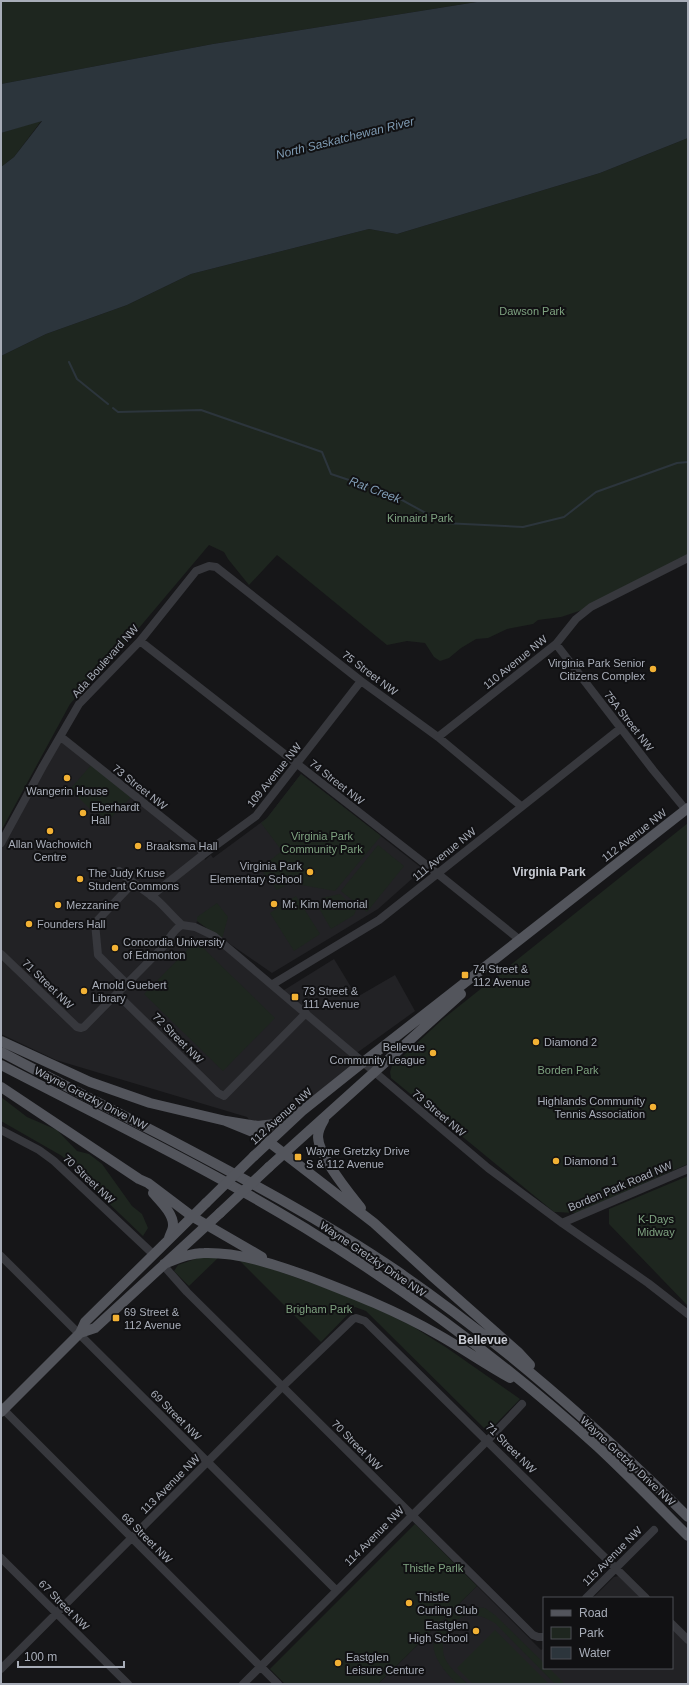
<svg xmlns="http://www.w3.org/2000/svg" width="689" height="1685" font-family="Arial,sans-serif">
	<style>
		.built { fill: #222225 }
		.green { fill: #1e261f }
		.water { fill: #2c353c }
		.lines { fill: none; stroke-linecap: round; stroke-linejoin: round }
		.stream { stroke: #2c353c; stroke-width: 2 }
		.minor { stroke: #37383d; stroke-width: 8 }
		.major { stroke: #53555c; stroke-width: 10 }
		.major-bridge { stroke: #53555c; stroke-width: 10 }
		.poi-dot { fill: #f2b134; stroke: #111113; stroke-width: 1.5 }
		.labels { text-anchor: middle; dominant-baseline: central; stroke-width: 4; stroke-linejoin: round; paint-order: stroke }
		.park-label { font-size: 11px; fill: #7fa381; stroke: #111113 }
		.street-label { font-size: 11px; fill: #a8adb8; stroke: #111113 }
		.poi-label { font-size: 11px; fill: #a8adb8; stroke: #111113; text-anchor: start }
		.water-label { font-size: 12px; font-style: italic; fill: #7f9bb3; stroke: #111113 }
		.neighbourhood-label { font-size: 12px; font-weight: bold; fill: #c9ccd4; stroke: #111113 }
	</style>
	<rect width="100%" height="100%" fill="#161618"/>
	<path class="built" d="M61 737 204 854 205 860 211 855 213 858 267 818 301 774 423 869 378 909 272 973 197 921 195 927 214 936 281 992 334 959 357 997 395 975 415 1011 354 1055 363 1063 269 1142 247 1117 56 1060 1 1034V843Z
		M619 1576 641 1598H593L614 1577Z
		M477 1586 541 1650 544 1648V1668H672V1629L688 1645V1684H378Z"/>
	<path class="green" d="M1 1H483L213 44 1 84Z
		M42 120 14 157 1 167V133Z
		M688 138V558L591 607 561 617 538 620 533 624 507 629 488 638 476 639 461 648 449 658 440 661 434 657 425 643 407 641 387 645 277 555 249 585 228 559 224 552 209 545 133 635 70 704 1 831V356L46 334 127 305 191 274 369 229 397 234 600 173Z
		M93 763 133 795 108 821 96 811 91 810 70 789Z
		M301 774 381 836 335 891 290 883 277 890 260 868 282 851 261 823 267 818Z
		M688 823V1164L577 1213 554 1212 391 1078 390 1072 392 1066 443 1019Z
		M378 845 404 866 367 912 341 891Z
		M340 894 356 910 354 915 331 929 320 910 322 898Z
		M296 896 320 934 294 951 270 913Z
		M217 903 228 917 222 939 197 921V917Z
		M196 941 275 1018 223 1071 144 994Z
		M1 1097 27 1117 57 1130 77 1151 89 1154 102 1164 132 1206 142 1214 148 1228 143 1236 97 1192 62 1156 1 1121Z
		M688 1176V1306L609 1224V1209Z
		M204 1256 250 1261 359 1300 412 1326 447 1348 520 1399 488 1432 366 1311 355 1307 321 1342 240 1261 218 1258 189 1286 174 1271 178 1265Z
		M415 1524 477 1586 378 1684H285L270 1669Z
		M468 1607 485 1608 495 1615 544 1663V1668H549L565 1684H555L495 1623C487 1619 481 1615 472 1615 452 1615 439 1638 444 1656 448 1667 459 1676 468 1684H457C438 1665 422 1644 444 1621 451 1613 458 1609 468 1607Z
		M495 1630 549 1684H473L457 1668Z"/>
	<path class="water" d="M483 1H688V138L600 173 397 234 369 229 191 274 127 305 46 334 1 356V167L14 157 42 121 1 133V84L213 44Z"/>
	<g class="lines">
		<path class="stream" d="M69 362 77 379 108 404
			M113 408 118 412 201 410 322 452 331 474 391 494 444 523 523 527 564 517 596 492 677 463 688 462"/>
		<path class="minor" d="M140 641 438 874 520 940
			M556 644 653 770 686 810
			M61 737 198 846 204 854
			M438 737 556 644 576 619 591 607 688 558
			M1 843 43 766 79 704 140 641 196 571 209 566 216 567 361 681 438 737 521 806
			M119 871C131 882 144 890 157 900 166 908 173 917 182 925
			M151 896 204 854 256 816 361 681
			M182 925 195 927 214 936 488 1168 562 1223 648 1283 688 1314
			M1 954 77 1027 81 1028 84 1027C109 1001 135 976 160 950 167 943 174 928 182 925
			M127 984 98 955 95 923 133 883
			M273 984 379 920 621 728
			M117 994 218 1093 224 1096 306 1013
			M1 1130 39 1150 54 1161 153 1254
			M562 1223 688 1169
			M1 1256 336 1590
			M163 1265 187 1292 533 1635 538 1637H544
			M1 1407 278 1684
			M1 1558 128 1684
			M586 1598 654 1530
			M672 1624 688 1640
			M1 1669 283 1386 353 1319 356 1318 365 1321 646 1598
			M243 1684 488 1440 522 1404"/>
		<path class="major" d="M1 1041 90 1082 150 1103 226 1121 258 1126 275 1124 291 1115
			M1 1052C54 1080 108 1108 161 1135 241 1177 322 1220 397 1271 504 1345 596 1426 688 1517
			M1 1065C103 1118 207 1168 305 1228 409 1292 508 1365 598 1447 629 1476 658 1506 688 1536
			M1 1087 139 1179 148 1183 193 1217 262 1257
			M324 1120C321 1125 318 1131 318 1137 319 1157 349 1193 361 1208
			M226 1121 253 1132 269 1142 374 1223 432 1276 518 1352 530 1365
			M254 1156 302 1111 352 1071 688 808
			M269 1167 461 994
			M153 1193C160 1201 174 1214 173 1226 173 1230 170 1234 169 1238
			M164 1264C177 1259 190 1253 204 1253 241 1252 276 1265 310 1277 354 1294 397 1311 437 1334 462 1348 485 1364 510 1378
			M80 1333 95 1328 220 1213
			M1 1412 80 1333 85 1322 206 1203"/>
		<path class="major-bridge" d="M206 1203 254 1156
			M220 1213 269 1167"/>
	</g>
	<g class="poi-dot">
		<circle cx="653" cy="669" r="4"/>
		<circle cx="67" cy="778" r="4"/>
		<circle cx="83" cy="813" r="4"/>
		<circle cx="50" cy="831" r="4"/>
		<circle cx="138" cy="846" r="4"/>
		<circle cx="310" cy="872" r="4"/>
		<circle cx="80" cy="879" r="4"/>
		<circle cx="274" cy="904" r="4"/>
		<circle cx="58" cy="905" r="4"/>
		<circle cx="29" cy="924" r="4"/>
		<circle cx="115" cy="948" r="4"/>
		<rect x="461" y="971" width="8" height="8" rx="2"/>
		<circle cx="84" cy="991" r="4"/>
		<rect x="291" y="993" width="8" height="8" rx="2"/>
		<circle cx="536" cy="1042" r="4"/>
		<circle cx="433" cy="1053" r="4"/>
		<circle cx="653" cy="1107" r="4"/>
		<rect x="294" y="1153" width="8" height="8" rx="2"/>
		<circle cx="556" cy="1161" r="4"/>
		<rect x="112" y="1314" width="8" height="8" rx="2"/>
		<circle cx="409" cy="1603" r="4"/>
		<circle cx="476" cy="1631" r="4"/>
		<circle cx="338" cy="1663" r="4"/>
	</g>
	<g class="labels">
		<g class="park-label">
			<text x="532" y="311">Dawson Park</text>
			<text x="420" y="518">Kinnaird Park</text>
			<text x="322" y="836">Virginia Park<tspan x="322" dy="13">Community Park</tspan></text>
			<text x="568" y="1070">Borden Park</text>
			<text x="656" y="1219">K-Days<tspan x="656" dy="13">Midway</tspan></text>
			<text x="319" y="1309">Brigham Park</text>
			<text x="433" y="1568">Thistle Parlk</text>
		</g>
		<g class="street-label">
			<text transform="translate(105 661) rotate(-48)">Ada Boulevard NW</text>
			<text transform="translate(515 662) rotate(-39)">110 Avenue NW</text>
			<text transform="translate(370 673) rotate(37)">75 Street NW</text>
			<text transform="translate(629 721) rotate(52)">75A Street NW</text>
			<text transform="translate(274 775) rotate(-51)">109 Avenue NW</text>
			<text transform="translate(337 782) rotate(38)">74 Street NW</text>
			<text transform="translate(140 787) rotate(38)">73 Street NW</text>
			<text transform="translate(634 835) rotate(-38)">112 Avenue NW</text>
			<text transform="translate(444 854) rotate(-39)">111 Avenue NW</text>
			<text transform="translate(48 984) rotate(44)">71 Street NW</text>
			<text transform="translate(178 1038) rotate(45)">72 Street NW</text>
			<text transform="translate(91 1098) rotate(27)">Wayne Gretzky Drive NW</text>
			<text transform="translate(439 1113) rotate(40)">73 Street NW</text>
			<text transform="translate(281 1116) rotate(-42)">112 Avenue NW</text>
			<text transform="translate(89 1179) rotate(43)">70 Street NW</text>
			<text transform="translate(620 1186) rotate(-23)">Borden Park Road NW</text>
			<text transform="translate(373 1259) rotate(34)">Wayne Gretzky Drive NW</text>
			<text transform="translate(176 1415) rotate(45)">69 Street NW</text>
			<text transform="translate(357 1445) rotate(45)">70 Street NW</text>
			<text transform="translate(511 1448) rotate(45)">71 Street NW</text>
			<text transform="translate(628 1461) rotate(43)">Wayne Gretzky Drive NW</text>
			<text transform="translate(170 1484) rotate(-45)">113 Avenue NW</text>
			<text transform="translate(374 1536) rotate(-45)">114 Avenue NW</text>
			<text transform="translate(147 1538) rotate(45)">68 Street NW</text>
			<text transform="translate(612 1556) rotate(-45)">115 Avenue NW</text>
			<text transform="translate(64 1605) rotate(45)">67 Street NW</text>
		</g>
		<g class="poi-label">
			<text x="645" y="663" text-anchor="end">Virginia Park Senior<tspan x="645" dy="13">Citizens Complex</tspan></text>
			<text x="67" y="791" text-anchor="middle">Wangerin House</text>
			<text x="91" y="807">Eberhardt<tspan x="91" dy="13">Hall</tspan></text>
			<text x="50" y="844" text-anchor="middle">Allan Wachowich<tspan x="50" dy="13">Centre</tspan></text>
			<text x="146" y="846">Braaksma Hall</text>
			<text x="302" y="866" text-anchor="end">Virginia Park<tspan x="302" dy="13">Elementary School</tspan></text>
			<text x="88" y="873">The Judy Kruse<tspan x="88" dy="13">Student Commons</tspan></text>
			<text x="282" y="904">Mr. Kim Memorial</text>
			<text x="66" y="905">Mezzanine</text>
			<text x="37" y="924">Founders Hall</text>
			<text x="123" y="942">Concordia University<tspan x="123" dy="13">of Edmonton</tspan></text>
			<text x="473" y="969">74 Street &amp;<tspan x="473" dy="13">112 Avenue</tspan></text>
			<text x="92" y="985">Arnold Guebert<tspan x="92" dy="13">Library</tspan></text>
			<text x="303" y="991">73 Street &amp;<tspan x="303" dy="13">111 Avenue</tspan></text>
			<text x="544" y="1042">Diamond 2</text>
			<text x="425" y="1047" text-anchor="end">Bellevue<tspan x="425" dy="13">Community League</tspan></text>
			<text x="645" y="1101" text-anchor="end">Highlands Community<tspan x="645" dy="13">Tennis Association</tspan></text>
			<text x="306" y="1151">Wayne Gretzky Drive<tspan x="306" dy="13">S &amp; 112 Avenue</tspan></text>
			<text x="564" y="1161">Diamond 1</text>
			<text x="124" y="1312">69 Street &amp;<tspan x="124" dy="13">112 Avenue</tspan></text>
			<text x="417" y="1597">Thistle<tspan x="417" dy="13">Curling Club</tspan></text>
			<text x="468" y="1625" text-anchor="end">Eastglen<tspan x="468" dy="13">High School</tspan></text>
			<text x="346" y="1657">Eastglen<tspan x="346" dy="13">Leisure Centure</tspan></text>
		</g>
		<g class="water-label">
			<text transform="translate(345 138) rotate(-14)">North Saskatchewan River</text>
			<text transform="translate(375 490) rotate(21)">Rat Creek</text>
		</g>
		<g class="neighbourhood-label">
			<text x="549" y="872">Virginia Park</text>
			<text x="483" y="1340">Bellevue</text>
		</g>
	</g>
	<rect width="689" height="1685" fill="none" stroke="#a8adb8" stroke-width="4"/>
	<rect x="543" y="1597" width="130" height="72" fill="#111113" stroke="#4d4f55"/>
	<rect x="551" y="1610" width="20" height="6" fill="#53555c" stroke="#4d4f55"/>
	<text x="579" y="1617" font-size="12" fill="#a8adb8">Road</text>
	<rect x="551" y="1627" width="20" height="12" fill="#1e261f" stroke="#4d4f55"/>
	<text x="579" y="1637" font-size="12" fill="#a8adb8">Park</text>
	<rect x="551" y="1647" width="20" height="12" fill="#2c353c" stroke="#4d4f55"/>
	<text x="579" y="1657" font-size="12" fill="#a8adb8">Water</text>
	<path d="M18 1661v6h106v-6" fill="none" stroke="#a8adb8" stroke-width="2"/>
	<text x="24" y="1661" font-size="12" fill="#a8adb8" stroke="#111113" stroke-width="3" paint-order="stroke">100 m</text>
</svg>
